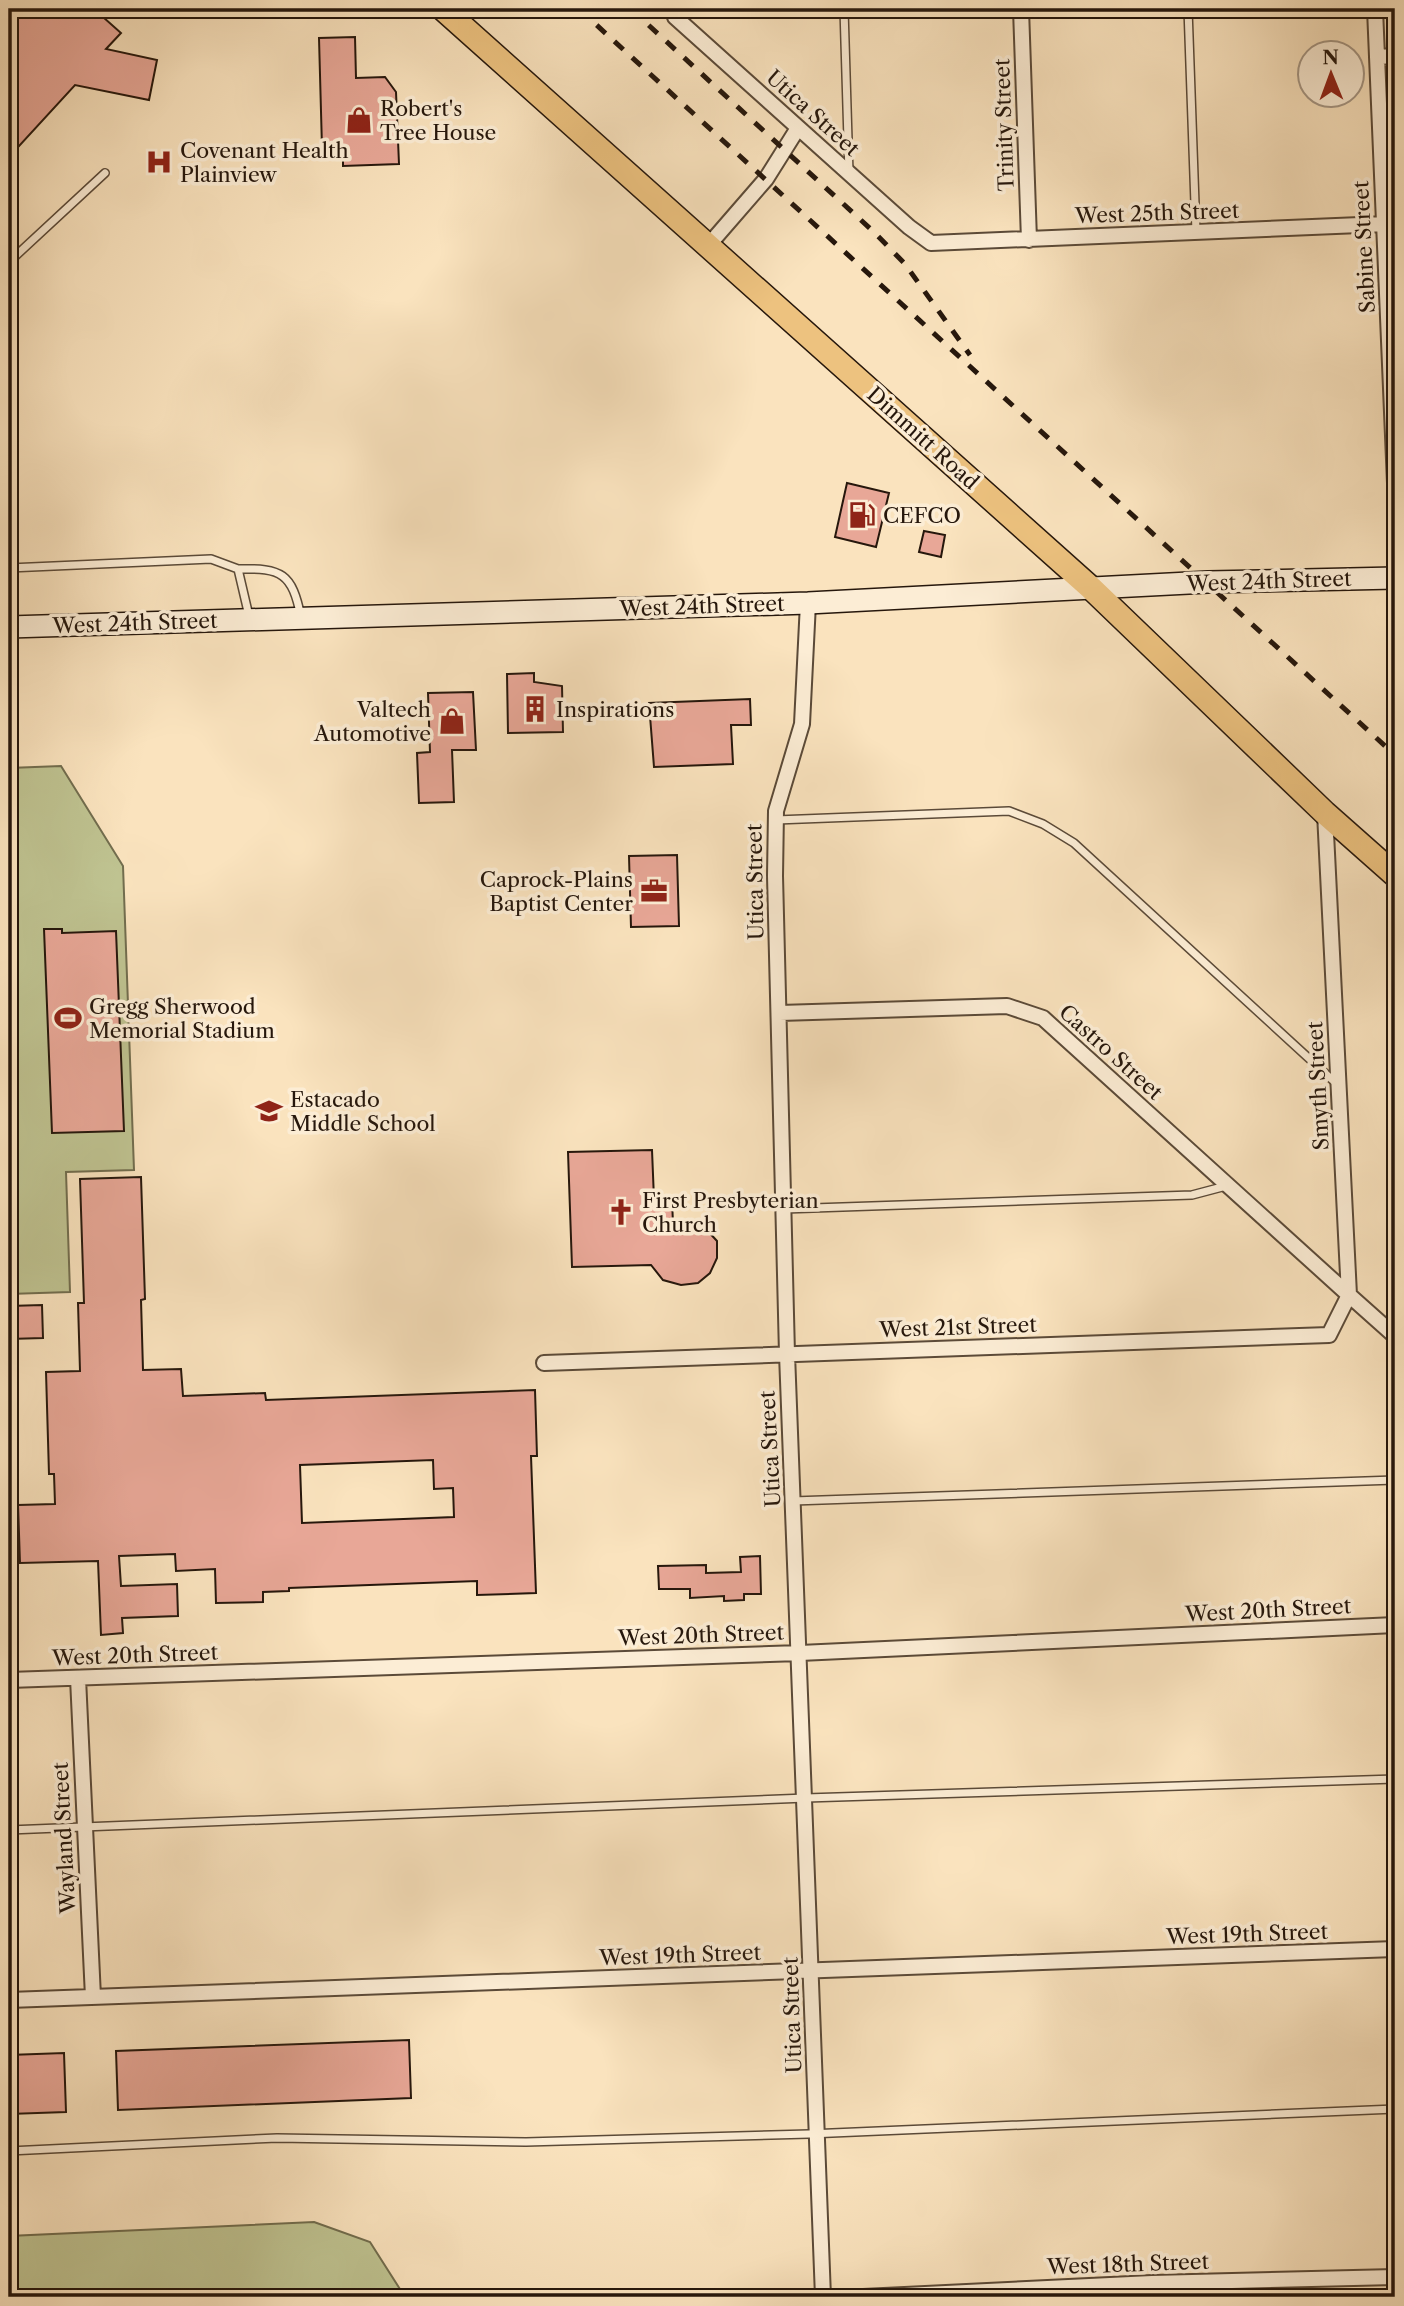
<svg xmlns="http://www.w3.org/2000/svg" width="1404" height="2306" font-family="'Libre Caslon Text',serif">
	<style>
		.green { fill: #bfc391; stroke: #726d4e; stroke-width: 2 }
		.building { fill: #e8a797; stroke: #26170c; stroke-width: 2; fill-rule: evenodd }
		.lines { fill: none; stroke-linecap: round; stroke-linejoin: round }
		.service-casing { stroke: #5b4a38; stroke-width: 10 }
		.minor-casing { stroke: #5b4a38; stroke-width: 18 }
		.secondary-casing { stroke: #26170c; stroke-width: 24 }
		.primary-casing { stroke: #26170c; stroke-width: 26 }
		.service { stroke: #fcedd5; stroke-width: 7 }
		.minor { stroke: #fcedd5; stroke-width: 14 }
		.secondary { stroke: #fcedd5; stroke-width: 21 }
		.primary { stroke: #edc27f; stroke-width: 23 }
		.rail { stroke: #26170c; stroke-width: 5; stroke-dasharray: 12 12; stroke-linecap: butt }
		.labels { text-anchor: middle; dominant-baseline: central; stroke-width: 7; stroke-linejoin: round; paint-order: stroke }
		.poi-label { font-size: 21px; fill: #26170c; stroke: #fcedd5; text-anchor: start }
		.street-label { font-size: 21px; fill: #26170c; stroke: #fcedd5 }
	</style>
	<rect width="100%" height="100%" fill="#fae3be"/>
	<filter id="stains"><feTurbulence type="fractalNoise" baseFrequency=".00286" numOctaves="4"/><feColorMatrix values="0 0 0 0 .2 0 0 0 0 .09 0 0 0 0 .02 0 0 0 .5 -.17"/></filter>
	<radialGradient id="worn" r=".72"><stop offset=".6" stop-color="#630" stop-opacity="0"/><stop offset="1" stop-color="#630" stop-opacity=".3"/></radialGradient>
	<path class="green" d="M61 766 123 866 134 1170 66 1172 70 1292 9 1294V768Z
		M314 2222 370 2242 405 2297H9V2236Z"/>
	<path class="building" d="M9 9H94L121 33 106 49 157 60 149 100 75 85 9 157Z
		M355 37 356 78 385 77 396 92 399 164 343 166V147L322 148 319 38Z
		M847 483 889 493 876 547 835 537Z
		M924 531 945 535 941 557 919 552Z
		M534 673V682L562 686 563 732 508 733 507 674Z
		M473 692 476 750H452L454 802 419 803 417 753 430 752 428 693Z
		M750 699 751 725H731L733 764 654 767 649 703Z
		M677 855 679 926 631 927 629 856Z
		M44 929H62V933L116 931 124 1131 52 1133Z
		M652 1150 654 1199H672L673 1224H692L705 1228 717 1241V1258L710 1273 698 1283 681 1285 663 1280 651 1265 572 1267 568 1152Z
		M141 1177 145 1299 141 1300 143 1370 181 1369 183 1396 265 1393 266 1400 535 1390 537 1456H531L536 1593 477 1595V1581L289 1588V1591L263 1592V1602L216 1603 215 1569 176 1571 175 1554 119 1556 121 1586 177 1584 178 1616 122 1618 123 1633 101 1635 98 1561 20 1563 18 1505 55 1504 54 1474H49L46 1372 80 1371 78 1303H84L80 1179ZM433 1460 434 1489 453 1488 454 1517 302 1523 300 1465Z
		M42 1305 43 1338 9 1339V1306Z
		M760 1556 761 1594H744V1600L724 1601V1596L690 1598V1589H659L658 1566 706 1565V1573L741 1572 740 1557Z
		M409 2040 411 2098 118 2110 116 2051Z
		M64 2053 66 2112 9 2114V2055Z"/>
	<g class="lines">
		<defs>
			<path id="service" d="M844 9 849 173
				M1188 9 1196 232
				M1380 117H1395
				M9 262 105 173
				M9 568 211 559 238 569 249 616
				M238 569C282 568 292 573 301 617
				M776 820 1009 811 1043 824 1074 843 1338 1085
				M784 1209 1192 1195 1226 1186
				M793 1501 1395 1480
				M9 1830 806 1798 1395 1779
				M9 2151 277 2138 526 2142 809 2134 1395 2109"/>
			<path id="minor" d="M673 9 675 17 909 227 931 243 1384 224
				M1021 9 1029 240
				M1375 9 1395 483
				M1377 57 1395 56
				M707 247 766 179 798 128
				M808 603 802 724 776 811 775 876 787 1354 823 2297
				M1325 813 1349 1295 1395 1336
				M544 1363 1329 1335 1349 1295 1043 1018 1007 1006 780 1013
				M78 1678 93 1997
				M9 1680 800 1653 1395 1625
				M9 2000 1395 1949
				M863 2297 1152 2283 1395 2277"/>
			<path id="secondary" d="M9 627 808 603 1208 582 1395 578"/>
			<path id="primary" d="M443 9 1091 588 1325 813 1395 875"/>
		</defs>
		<use href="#service" class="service-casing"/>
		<use href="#minor" class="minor-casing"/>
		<use href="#secondary" class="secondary-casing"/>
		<use href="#primary" class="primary-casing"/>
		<use href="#service" class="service"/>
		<use href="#minor" class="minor"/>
		<use href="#secondary" class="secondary"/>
		<use href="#primary" class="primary"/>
		<path class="rail" d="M579 9 1395 755
			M631 9 875 233 905 264 970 355"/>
	</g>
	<defs>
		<symbol id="shop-bare" viewBox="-9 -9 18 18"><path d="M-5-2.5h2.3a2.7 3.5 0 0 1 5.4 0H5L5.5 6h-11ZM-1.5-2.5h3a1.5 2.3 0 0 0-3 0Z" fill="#8f2418" stroke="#fcedd5" stroke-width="2.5" paint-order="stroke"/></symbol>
		<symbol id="hospital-bare" viewBox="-9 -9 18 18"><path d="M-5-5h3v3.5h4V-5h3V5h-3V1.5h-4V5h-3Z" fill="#8f2418" stroke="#fcedd5" stroke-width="2.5" paint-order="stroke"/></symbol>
		<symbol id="fuel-bare" viewBox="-9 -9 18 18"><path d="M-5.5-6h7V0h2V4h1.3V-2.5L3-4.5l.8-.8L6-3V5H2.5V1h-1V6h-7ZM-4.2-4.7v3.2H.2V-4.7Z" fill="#8f2418" stroke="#fcedd5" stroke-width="2.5" paint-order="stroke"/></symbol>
		<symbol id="building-bare" viewBox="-9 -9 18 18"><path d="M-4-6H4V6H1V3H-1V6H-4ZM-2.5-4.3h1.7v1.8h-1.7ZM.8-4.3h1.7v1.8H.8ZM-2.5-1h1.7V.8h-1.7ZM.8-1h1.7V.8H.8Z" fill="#8f2418" stroke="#fcedd5" stroke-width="2.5" paint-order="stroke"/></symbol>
		<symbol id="office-bare" viewBox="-9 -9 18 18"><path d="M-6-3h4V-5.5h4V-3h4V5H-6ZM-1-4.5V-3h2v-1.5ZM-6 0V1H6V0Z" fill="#8f2418" stroke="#fcedd5" stroke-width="2.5" paint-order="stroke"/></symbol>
		<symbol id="stadium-bare" viewBox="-9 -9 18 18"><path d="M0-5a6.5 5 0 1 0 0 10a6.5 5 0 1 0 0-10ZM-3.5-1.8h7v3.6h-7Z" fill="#8f2418" stroke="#fcedd5" stroke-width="2.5" paint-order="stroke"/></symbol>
		<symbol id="school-bare" viewBox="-9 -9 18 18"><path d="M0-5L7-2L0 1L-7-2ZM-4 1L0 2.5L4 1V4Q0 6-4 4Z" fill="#8f2418" stroke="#fcedd5" stroke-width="2.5" paint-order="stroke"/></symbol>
		<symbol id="church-bare" viewBox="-9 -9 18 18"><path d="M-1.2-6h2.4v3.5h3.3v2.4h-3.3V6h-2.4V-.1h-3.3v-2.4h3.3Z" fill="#8f2418" stroke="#fcedd5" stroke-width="2.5" paint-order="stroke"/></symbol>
	</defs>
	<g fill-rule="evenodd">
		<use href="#shop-bare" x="340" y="101" width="38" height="38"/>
		<use href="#hospital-bare" x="140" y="143" width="38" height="38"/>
		<use href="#fuel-bare" x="843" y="496" width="38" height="38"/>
		<use href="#building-bare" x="516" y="690" width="38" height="38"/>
		<use href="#shop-bare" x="433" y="702" width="38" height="38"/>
		<use href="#office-bare" x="635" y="872" width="38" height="38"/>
		<use href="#stadium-bare" x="49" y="999" width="38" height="38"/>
		<use href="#school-bare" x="250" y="1092" width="38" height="38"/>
		<use href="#church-bare" x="602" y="1193" width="38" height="38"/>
	</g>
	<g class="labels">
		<g class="poi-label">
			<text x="380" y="108">Robert's<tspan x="380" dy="24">Tree House</tspan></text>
			<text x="180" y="150">Covenant Health<tspan x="180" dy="24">Plainview</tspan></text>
			<text x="883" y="515">CEFCO</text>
			<text x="431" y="709" text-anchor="end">Valtech<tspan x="431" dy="24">Automotive</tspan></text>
			<text x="556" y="709">Inspirations</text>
			<text x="633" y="879" text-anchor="end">Caprock-Plains<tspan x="633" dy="24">Baptist Center</tspan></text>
			<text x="89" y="1006">Gregg Sherwood<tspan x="89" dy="24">Memorial Stadium</tspan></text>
			<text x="290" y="1099">Estacado<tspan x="290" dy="24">Middle School</tspan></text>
			<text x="642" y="1200">First Presbyterian<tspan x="642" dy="24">Church</tspan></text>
		</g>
		<g class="street-label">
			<text transform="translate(813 113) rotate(42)">Utica Street</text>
			<text transform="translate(1004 125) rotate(-92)">Trinity Street</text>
			<text transform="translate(1157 213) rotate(-2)">West 25th Street</text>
			<text transform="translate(1364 247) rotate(-93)">Sabine Street</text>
			<text transform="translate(923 438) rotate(42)">Dimmitt Road</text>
			<text transform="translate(1269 581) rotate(-2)">West 24th Street</text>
			<text transform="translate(702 606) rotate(-2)">West 24th Street</text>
			<text transform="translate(135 623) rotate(-2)">West 24th Street</text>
			<text transform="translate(755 882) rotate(-91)">Utica Street</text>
			<text transform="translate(1111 1052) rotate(42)">Castro Street</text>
			<text transform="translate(1318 1086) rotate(-93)">Smyth Street</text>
			<text transform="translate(958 1327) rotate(-2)">West 21st Street</text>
			<text transform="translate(770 1449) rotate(-93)">Utica Street</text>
			<text transform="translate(1268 1610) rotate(-3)">West 20th Street</text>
			<text transform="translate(701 1635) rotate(-2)">West 20th Street</text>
			<text transform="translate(135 1655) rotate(-2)">West 20th Street</text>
			<text transform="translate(64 1838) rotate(-93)">Wayland Street</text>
			<text transform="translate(1247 1934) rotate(-2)">West 19th Street</text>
			<text transform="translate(680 1955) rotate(-2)">West 19th Street</text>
			<text transform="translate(792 2015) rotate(-92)">Utica Street</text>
			<text transform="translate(1128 2264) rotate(-2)">West 18th Street</text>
		</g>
	</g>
	<rect width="1404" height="2306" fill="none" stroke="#fae3be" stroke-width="35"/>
	<rect x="10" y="10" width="1383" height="2285" fill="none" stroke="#26170c" stroke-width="3.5"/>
	<rect x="18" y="18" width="1369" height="2271" fill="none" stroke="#26170c" stroke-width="2"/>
	<g transform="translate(1331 74) rotate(359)"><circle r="33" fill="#fcedd5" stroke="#a69785" stroke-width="2"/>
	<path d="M0-5L12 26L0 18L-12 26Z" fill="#8f2418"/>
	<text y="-10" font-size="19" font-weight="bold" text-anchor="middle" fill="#26170c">N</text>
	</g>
	<rect width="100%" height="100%" filter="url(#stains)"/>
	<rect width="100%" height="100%" fill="url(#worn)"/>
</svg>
